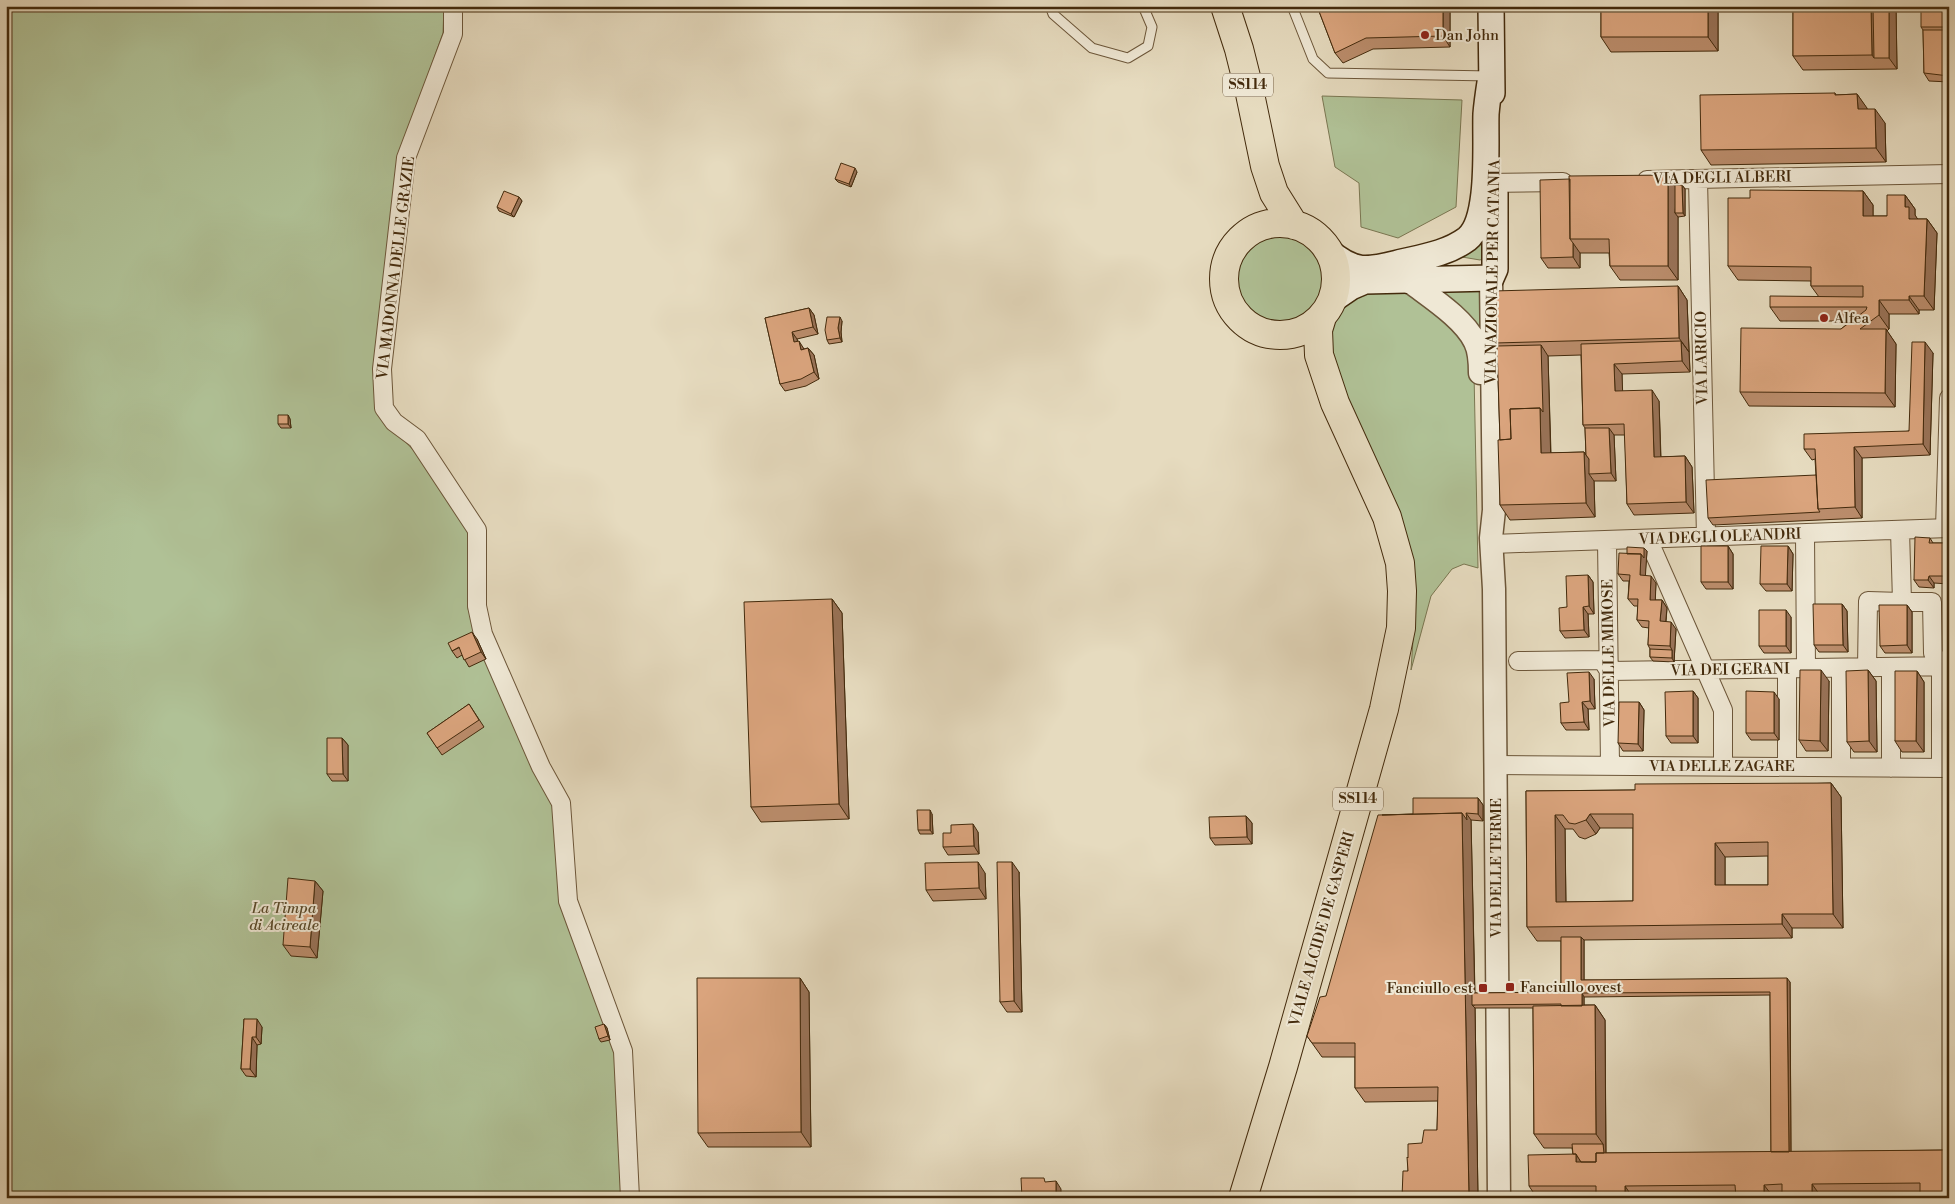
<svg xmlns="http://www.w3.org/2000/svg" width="1955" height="1204" font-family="'Libre Bodoni',serif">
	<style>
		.green { fill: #b0c196; stroke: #7a7651 }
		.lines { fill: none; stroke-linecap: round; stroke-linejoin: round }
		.service-casing { stroke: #6c5639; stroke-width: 11 }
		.minor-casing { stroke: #6c5639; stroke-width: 20 }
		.tertiary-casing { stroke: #6c5639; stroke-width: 25 }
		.secondary-casing { stroke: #432a0c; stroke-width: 28 }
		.primary-casing { stroke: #432a0c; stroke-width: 30 }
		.service { stroke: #efe8d5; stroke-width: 9 }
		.minor { stroke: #efe8d5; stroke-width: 18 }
		.tertiary { stroke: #efe8d5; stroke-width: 22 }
		.secondary { stroke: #efe8d5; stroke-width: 25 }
		.primary { stroke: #e6dbbf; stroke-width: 28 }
		.wall { fill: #bb8d6c; stroke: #432a0c; fill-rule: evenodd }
		.shaded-wall { fill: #997358; stroke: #432a0c }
		.building { fill: #daa47d; stroke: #432a0c; fill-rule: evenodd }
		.poi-dot { fill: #8f2418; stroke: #efe8d5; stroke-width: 2 }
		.labels { text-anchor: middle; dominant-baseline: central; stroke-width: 4; stroke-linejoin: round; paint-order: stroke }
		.shield { fill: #efe8d5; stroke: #776348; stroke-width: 1 }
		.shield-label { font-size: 14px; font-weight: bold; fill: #432a0c }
		.poi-label { font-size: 15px; fill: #432a0c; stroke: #efe8d5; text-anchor: start }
		.street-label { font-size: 15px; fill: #432a0c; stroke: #efe8d5 }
		.park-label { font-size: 15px; font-style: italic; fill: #594828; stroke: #efe8d5 }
	</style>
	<rect width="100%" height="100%" fill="#e6dbbf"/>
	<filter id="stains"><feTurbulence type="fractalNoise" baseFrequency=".004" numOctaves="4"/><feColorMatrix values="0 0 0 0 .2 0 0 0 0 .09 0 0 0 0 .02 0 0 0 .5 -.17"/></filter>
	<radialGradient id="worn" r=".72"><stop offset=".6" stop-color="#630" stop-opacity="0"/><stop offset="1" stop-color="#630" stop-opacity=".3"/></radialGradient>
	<path class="green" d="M6 6H444L443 33 398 158 389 425 420 457 469 534 468 609 555 805 562 892 616 1050 627 1198H6Z
		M1322 96 1462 100 1456 207 1398 238 1361 227 1359 183 1335 167Z
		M1489 230V256L1480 260 1450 255Z
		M1231 278a47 47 0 1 1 94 0a47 47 0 1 1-94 0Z
		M1481 284 1483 333 1429 286Z
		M1372 290 1407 291 1464 338 1474 373 1478 568 1464 564 1452 569 1431 596 1411 670 1414 625 1338 383 1326 330C1340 306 1346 301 1372 290Z"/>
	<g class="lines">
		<defs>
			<path id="service" d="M1050 6 1053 14 1092 48 1128 58 1148 46 1152 27 1143 6
				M1292 6 1313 59 1328 73 1490 76"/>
			<path id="minor" d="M453 6V34L406 158 382 369 384 408 394 422 417 439 477 530V606L483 634 541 767 561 803 568 901 623 1051 630 1198
				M1698 179 1706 537
				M1647 180 1949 174
				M1485 183 1563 182
				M1945 528 1949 398
				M1900 530 1902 602H1932L1933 653 1941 667V768
				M1805 534 1806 669
				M1648 539 1723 710V766
				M1607 541 1610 765
				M1492 544 1949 528
				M1518 661 1602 660 1609 671 1949 666
				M1891 667V768
				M1841 668V767
				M1867 668 1868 601 1902 602
				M1495 765 1949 768
				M1787 767V669"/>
			<path id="tertiary" d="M1491 278 1494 510 1491 538 1494 589 1499 1198
				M1405 280 1413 284C1433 299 1465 320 1475 342 1480 352 1480 363 1480 373"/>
			<path id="secondary" d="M1491 6 1492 93
				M1328 251C1356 275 1369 270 1402 262 1424 257 1448 253 1467 239 1491 220 1485 144 1486 114 1487 101 1489 89 1491 76
				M1491 278 1495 269V193
				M1332 300 1351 287 1365 281 1491 278"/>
			<path id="primary" d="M1225 6 1239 49 1249 89 1265 166 1274 193 1294 225
				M1224 279a56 56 0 1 1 112 0a56 56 0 1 1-112 0Z
				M1243 1198 1283 1067 1384 709 1401 628 1402 591 1400 563 1387 517 1335 403 1319 355 1318 330 1322 317"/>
		</defs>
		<use href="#service" class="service-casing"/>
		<use href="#minor" class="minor-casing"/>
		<use href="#tertiary" class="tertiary-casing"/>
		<use href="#secondary" class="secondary-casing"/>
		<use href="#primary" class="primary-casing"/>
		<use href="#service" class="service"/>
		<use href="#minor" class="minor"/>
		<use href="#tertiary" class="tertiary"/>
		<use href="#secondary" class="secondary"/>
		<use href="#primary" class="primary"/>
	</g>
	<path class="wall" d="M1317 6H1450V47L1373 49 1343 63 1335 53Z
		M1601 6H1717L1718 8V51L1611 52 1601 37Z
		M1793 6H1896L1897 69 1803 70 1793 56Z
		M1949 6V82L1929 81 1924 73 1923 30 1921 27Z
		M1835 93 1836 95 1857 94 1867 109 1885 123 1886 162 1711 165 1701 150Z
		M857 172 851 187 838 182 835 179Z
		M1668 175 1675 185H1682L1685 189V216L1678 217V280H1620L1610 266 1609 253H1580V268H1548L1541 258 1570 179Z
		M1863 191 1873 205V216H1887L1905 195 1915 209V215L1917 219H1927L1937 233 1934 310H1919V314H1889V329L1887 331 1896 344 1895 407 1749 406 1740 392 1841 329 1851 321H1780L1770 307 1819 297 1811 286V281L1738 280 1728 266 1750 198Z
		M519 197 522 201 514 217 499 211 497 207Z
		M1678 286 1687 300 1690 372 1622 374V391L1659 401 1661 457 1685 456 1692 467 1694 513 1634 515 1627 504 1625 435H1614L1616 481H1594L1595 517 1510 520 1500 505V440L1497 346 1495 343ZM1581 355 1583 425 1585 428 1586 455 1584 452 1551 453 1548 356Z
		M809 308 814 315 818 334 797 339 798 342 804 349 808 348 814 355 819 379 806 386 785 391 780 384 765 318Z
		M842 321 841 332 842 342 829 344 827 340Z
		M1933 353 1930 455 1862 458V518L1713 525 1708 518 1816 475 1815 459 1812 460 1804 449 1909 431Z
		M288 415 290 419 291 428H281L278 424Z
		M1930 538 1933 543H1946L1949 548V584L1934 583V588L1919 587 1914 580Z
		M1728 546 1733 554V589H1706L1701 582Z
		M1788 546 1793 554 1792 591H1766L1760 584Z
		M1647 551 1645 575 1656 583 1655 600H1662L1667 608 1666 622 1676 629 1674 662 1653 661 1650 657V649L1648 645 1649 628 1642 627 1637 620 1638 606H1634L1628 599 1629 581H1623L1618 574 1627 554Z
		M1588 575 1593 582 1594 614H1588L1589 637 1565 638 1560 631 1567 607Z
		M832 599 842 613 849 819 761 822 751 807Z
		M1842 604 1847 611 1848 652H1819L1814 645Z
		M1949 604V653L1945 647Z
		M1907 605 1912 612V653H1885L1880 646Z
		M1791 617V653H1764L1759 646Z
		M477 639 486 659 469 667 462 655 457 658 452 651Z
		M1868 670 1876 681 1877 752H1854L1847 742Z
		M1917 671 1924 682V752H1902L1895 741Z
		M1594 679 1595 709H1588L1589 730H1566L1561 723 1569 702Z
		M1829 681 1828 751H1806L1799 740Z
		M1693 691 1698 698V743H1671L1666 736Z
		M1779 699V740H1751L1746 733Z
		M1639 702 1644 710 1643 751H1623L1618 743Z
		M469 704 484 727 442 755 427 733Z
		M342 738 348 745V781H332L327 774Z
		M1831 783 1841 797 1843 928H1792V938L1584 940V980L1790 982 1791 1152 1949 1150V1198H1537L1529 1186 1573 1154 1572 1148H1544L1534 1134 1533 1008H1475L1478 1198H1402L1408 1171V1158L1422 1143 1437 1130 1438 1101 1365 1102 1355 1088V1057H1322L1307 1036 1413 814 1478 798 1483 805V821L1471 820 1475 993 1561 992V941H1537L1527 927 1526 791 1635 790ZM1600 828H1633V901L1566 902 1565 829H1573L1579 837 1585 839 1596 834ZM1768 856V885H1725V857ZM1770 995 1771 1152 1606 1153 1605 1020 1595 1005H1584V997Z
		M932 814 933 834H920L918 830Z
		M1246 816 1252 823V844L1215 845 1210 838Z
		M978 832 979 854 948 855 943 847Z
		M1019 872 1022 1012H1007L1000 1002Z
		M985 873 986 899 933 901 926 890Z
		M315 881 323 891 317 958 291 956 283 945Z
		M800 978 809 992 811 1147H708L698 1133Z
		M244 1019 262 1027 261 1044 257 1045 256 1077 246 1076 241 1069Z
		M604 1024 607 1028 610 1040 601 1042 599 1039Z"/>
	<path class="shaded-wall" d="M1443 6H1450V47L1443 36Z
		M1708 6H1717L1718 8V51L1708 37Z
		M1871 6H1881L1874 58 1872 55Z
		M1889 6H1896L1897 69 1889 58Z
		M1857 94 1867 108 1868 123 1858 109Z
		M1875 109 1885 123 1886 162 1876 148Z
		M855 168 857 172 851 187 849 184Z
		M1668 175 1677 189 1675 213 1678 217V280L1668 266Z
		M1682 185 1685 189V216L1683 213Z
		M1863 191 1873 205V230L1863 216Z
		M1905 195 1915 209V215L1919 221 1909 219 1905 207Z
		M519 197 522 201 514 217 511 214Z
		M1927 219 1937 233 1934 310 1924 296Z
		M1573 243 1580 253V268L1573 257Z
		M1678 286 1687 300 1689 352 1679 338Z
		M1909 296 1919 310V314L1909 300Z
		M1879 300 1889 314V329L1879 315Z
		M809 308 814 315 818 334 813 327Z
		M840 317 842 321 841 332 842 342 840 338 838 328Z
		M1886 329 1896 344 1895 407 1885 393Z
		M792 332 797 339 799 349 794 342Z
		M799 341 804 349 801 350Z
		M1681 341 1689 352 1690 372 1682 361Z
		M1925 342 1933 353 1930 455 1923 444Z
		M1541 345 1548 356 1551 467 1541 453 1540 408Z
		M808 348 814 355 819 379 814 372Z
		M1614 364 1622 374 1623 402 1615 391Z
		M1652 390 1659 401 1661 468 1654 457Z
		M288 415 290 419 291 428 288 424Z
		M1609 428 1614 435 1616 481 1611 473Z
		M1854 447 1862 458V518L1855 507Z
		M1584 452 1594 466 1589 474 1594 481 1595 517 1586 503Z
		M1685 456 1692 467 1694 513 1686 502Z
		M1946 543 1949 548V582L1944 576Z
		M1728 546 1733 554V589L1728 582Z
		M1788 546 1793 554 1792 591 1787 584Z
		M1644 548 1647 551 1645 582 1640 575 1641 554Z
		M1588 575 1593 582 1594 614 1589 606Z
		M1651 576 1656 583 1655 607 1650 600Z
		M1929 576 1934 583V588L1928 580Z
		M832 599 842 613 849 819 839 804Z
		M1662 600 1667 608 1665 629 1660 621Z
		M1842 604 1847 611 1848 652 1843 645Z
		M1907 605 1912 612V653L1907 645Z
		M1583 607 1588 614 1589 637 1584 630Z
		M1786 610 1791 617V653L1786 646Z
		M1671 622 1676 629 1674 662 1672 658V650L1670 646Z
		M472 632 477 639 486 659 481 652Z
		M1821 670 1829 681 1828 751 1820 741Z
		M1868 670 1876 681 1877 752 1869 741Z
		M1917 671 1924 682V752L1916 741Z
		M1589 672 1594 679 1595 709 1590 701Z
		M1693 691 1698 698V743L1693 736Z
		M1774 692 1779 699V740L1774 733Z
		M1582 702 1588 709 1589 730 1584 722Z
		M1639 702 1644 710 1643 751 1638 744Z
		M342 738 348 745V781L343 774Z
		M1831 783 1841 797 1843 928 1833 914Z
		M1478 798 1483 805V821L1478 814Z
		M930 810 932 814 933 834 930 830Z
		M1462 813H1466L1471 820 1475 1005H1472L1475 1008 1478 1198H1469Z
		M1590 814 1600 828 1596 834 1586 820Z
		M1555 815 1565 829 1566 916 1556 902Z
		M1246 816 1252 823V844L1247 837Z
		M973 824 978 832 979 854 974 846Z
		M1715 843 1725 857V899L1715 885Z
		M978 862 985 873 986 899 979 888Z
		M1012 862 1019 872 1022 1012 1014 1001Z
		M315 881 323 891 317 958 310 947Z
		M1782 914 1792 928V938L1782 924Z
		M1581 937 1584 940V984L1581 980Z
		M800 978 809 992 811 1147 801 1132Z
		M1787 978 1790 982 1791 1166 1789 1162Z
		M1582 993 1584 997V1020L1582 1016Z
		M1595 1005 1605 1020 1606 1176 1604 1172 1603 1144 1596 1134Z
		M257 1019 262 1027 261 1044 256 1037Z
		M604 1024 607 1028 610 1040 608 1036Z
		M252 1037 257 1045 256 1077 250 1069Z
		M1576 1154 1585 1168 1576 1162Z
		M1056 1181 1061 1189V1198H1056Z
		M1812 1184 1822 1198H1812Z
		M1764 1185 1774 1198H1764Z
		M1625 1186 1633 1198H1625Z"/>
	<path class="building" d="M1317 6H1443V36L1366 38 1335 53Z
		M1601 6H1708V37H1601Z
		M1793 6H1871L1872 55 1793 56Z
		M1873 6H1889V58H1874Z
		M1921 6H1949V27H1921Z
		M1923 30H1949V76L1924 73Z
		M1835 93V95L1857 94 1858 109H1875L1876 148 1701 150 1700 95Z
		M841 163 855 168 849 184 835 179Z
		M1668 175V266H1610L1609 239H1570L1569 176Z
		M1570 179V239L1573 243V257L1541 258 1540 180Z
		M1675 185H1682L1683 213H1675Z
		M1750 190 1863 191V216H1887V195H1905V207H1909V219H1927L1924 296H1909V300H1879V315L1860 329H1886L1885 393 1740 392 1741 328 1841 329 1866 310 1867 307H1770V296L1863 297V286H1811V267L1728 266V198H1750Z
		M504 191 519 197 511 214 497 207Z
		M1678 286 1679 338 1495 343 1493 291Z
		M809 308 813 327 792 332 794 342 799 341 801 350 808 348 814 372 801 379 780 384 765 318Z
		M827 317H840L838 328 840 338 827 340 825 330Z
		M1681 341 1682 361 1614 364 1615 391 1652 390 1654 457 1685 456 1686 502 1627 504 1624 424 1583 425 1581 344Z
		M1912 342H1925L1923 444 1854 447 1855 507 1818 509 1815 449H1804V434L1909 431Z
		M1541 345 1543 412 1540 408 1510 409 1511 439 1500 440 1497 346Z
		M1540 408 1541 453 1584 452 1586 503 1500 505 1498 440 1511 439 1510 409Z
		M278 415H288V424H278Z
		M1585 428H1609L1611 473 1589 474V459L1586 455Z
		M1816 475 1818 509 1820 512 1708 518 1706 480Z
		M1915 537 1930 538 1929 543H1946L1944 576H1929L1928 580H1914Z
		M1701 546H1728V582H1701Z
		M1761 546H1788L1787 584H1760Z
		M1627 547 1644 548V558L1641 554H1627Z
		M1619 553 1641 554 1640 575 1651 576 1650 600H1662L1660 621 1671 622 1670 646 1648 645 1649 621 1637 620 1638 599H1628L1630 575 1618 574Z
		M1588 575 1589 606 1583 607 1584 630 1560 631 1559 608 1567 607 1566 576Z
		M832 599 839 804 751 807 744 602Z
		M1813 604H1842L1843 645H1814Z
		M1946 604H1949V647H1945Z
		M1879 605H1907V645L1880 646Z
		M1759 610H1786V646H1759Z
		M472 632 481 652 464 660 459 647 452 651 448 643Z
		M1650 649 1672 650V658L1650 657Z
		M1800 670H1821L1820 741 1799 740Z
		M1868 670 1869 741 1847 742 1846 671Z
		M1895 671H1917L1916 741H1895Z
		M1589 672 1590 701 1582 702 1584 722 1561 723 1560 703 1569 702 1567 673Z
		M1946 675H1949V689H1946Z
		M1693 691V736H1666L1665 692Z
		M1746 691 1774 692V733H1746Z
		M1619 702H1639L1638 744 1618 743Z
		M469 704 479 720 437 748 427 733Z
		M327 738H342L343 774H327Z
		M1831 783 1833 914H1782V924L1527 927 1526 791 1635 790V784ZM1590 814H1633V901L1556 902 1555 815H1563L1569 823 1575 824 1586 820ZM1768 842V885H1715V843Z
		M1413 798H1478V814L1466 813 1467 820 1462 813 1382 815 1413 814Z
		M917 810H930V830H918Z
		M1462 813 1469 1198H1402L1403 1171H1408L1407 1157 1408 1158V1144L1422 1143 1424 1130H1437L1438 1087 1355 1088V1043H1312L1307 1036 1320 997 1326 996 1378 815Z
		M1246 816 1247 837 1210 838 1209 817Z
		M973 824 974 846 943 847V833H951V825Z
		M978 862 979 888 926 890 925 863Z
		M997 862H1012L1014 1001 1000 1002Z
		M288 878 315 881 310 947 283 945Z
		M1561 937H1581V980L1787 978 1789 1152H1771L1770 992 1582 993V1006H1561V1004L1472 1005V993L1561 992Z
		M697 978H800L801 1132 698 1133Z
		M1595 1005 1596 1134H1534L1533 1006Z
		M244 1019H257L256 1037H252L250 1069H241Z
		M604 1024 608 1036 599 1039 595 1027Z
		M1572 1144H1603L1604 1153H1596V1162H1581L1576 1154H1573Z
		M1949 1150V1198H1920V1183L1812 1184V1198H1782V1184L1764 1185V1198H1736L1735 1185 1625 1186V1198H1596V1186H1529L1528 1155 1576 1154V1162H1596V1153Z
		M1021 1178H1044L1045 1182 1056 1181V1198H1022Z"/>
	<g class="poi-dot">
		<circle cx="1425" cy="35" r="5"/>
		<circle cx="1824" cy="318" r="5"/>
		<rect x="1505" y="982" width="10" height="10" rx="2.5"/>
		<rect x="1478" y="983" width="10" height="10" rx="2.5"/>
	</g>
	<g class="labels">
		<g class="shield">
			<rect x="1223" y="73.5" width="50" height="23" rx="4"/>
			<rect x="1333" y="787.5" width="50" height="23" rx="4"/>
		</g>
		<g class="shield-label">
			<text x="1248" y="85">SS114</text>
			<text x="1358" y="799">SS114</text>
		</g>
		<g class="poi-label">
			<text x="1435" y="35">Dan John</text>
			<text x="1834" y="318">Alfea</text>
			<text x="1520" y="987">Fanciullo ovest</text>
			<text x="1473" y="988" text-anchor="end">Fanciullo est</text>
		</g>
		<g class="street-label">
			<text transform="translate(1722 178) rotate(-1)">VIA DEGLI ALBERI</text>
			<text transform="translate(396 268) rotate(-83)">VIA MADONNA DELLE GRAZIE</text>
			<text transform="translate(1493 272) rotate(-89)">VIA NAZIONALE PER CATANIA</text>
			<text transform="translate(1702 358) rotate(-91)">VIA LARICIO</text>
			<text transform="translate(1720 537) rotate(-2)">VIA DEGLI OLEANDRI</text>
			<text transform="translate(1609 653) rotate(-91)">VIA DELLE MIMOSE</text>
			<text transform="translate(1730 670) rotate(-1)">VIA DEI GERANI</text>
			<text x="1722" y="766">VIA DELLE ZAGARE</text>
			<text transform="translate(1496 868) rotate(-90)">VIA DELLE TERME</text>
			<text transform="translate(1322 929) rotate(-74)">VIALE ALCIDE DE GASPERI</text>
		</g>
		<g class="park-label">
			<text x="284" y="908">La Timpa<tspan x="284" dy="17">di Acireale</tspan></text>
		</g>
	</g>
	<rect width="1955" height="1204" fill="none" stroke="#e6dbbf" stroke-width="25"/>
	<rect x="8" y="8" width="1940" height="1189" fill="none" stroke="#432a0c" stroke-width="2.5"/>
	<rect x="12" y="12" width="1930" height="1179" fill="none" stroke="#432a0c"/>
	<rect width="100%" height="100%" filter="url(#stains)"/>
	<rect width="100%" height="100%" fill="url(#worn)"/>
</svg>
